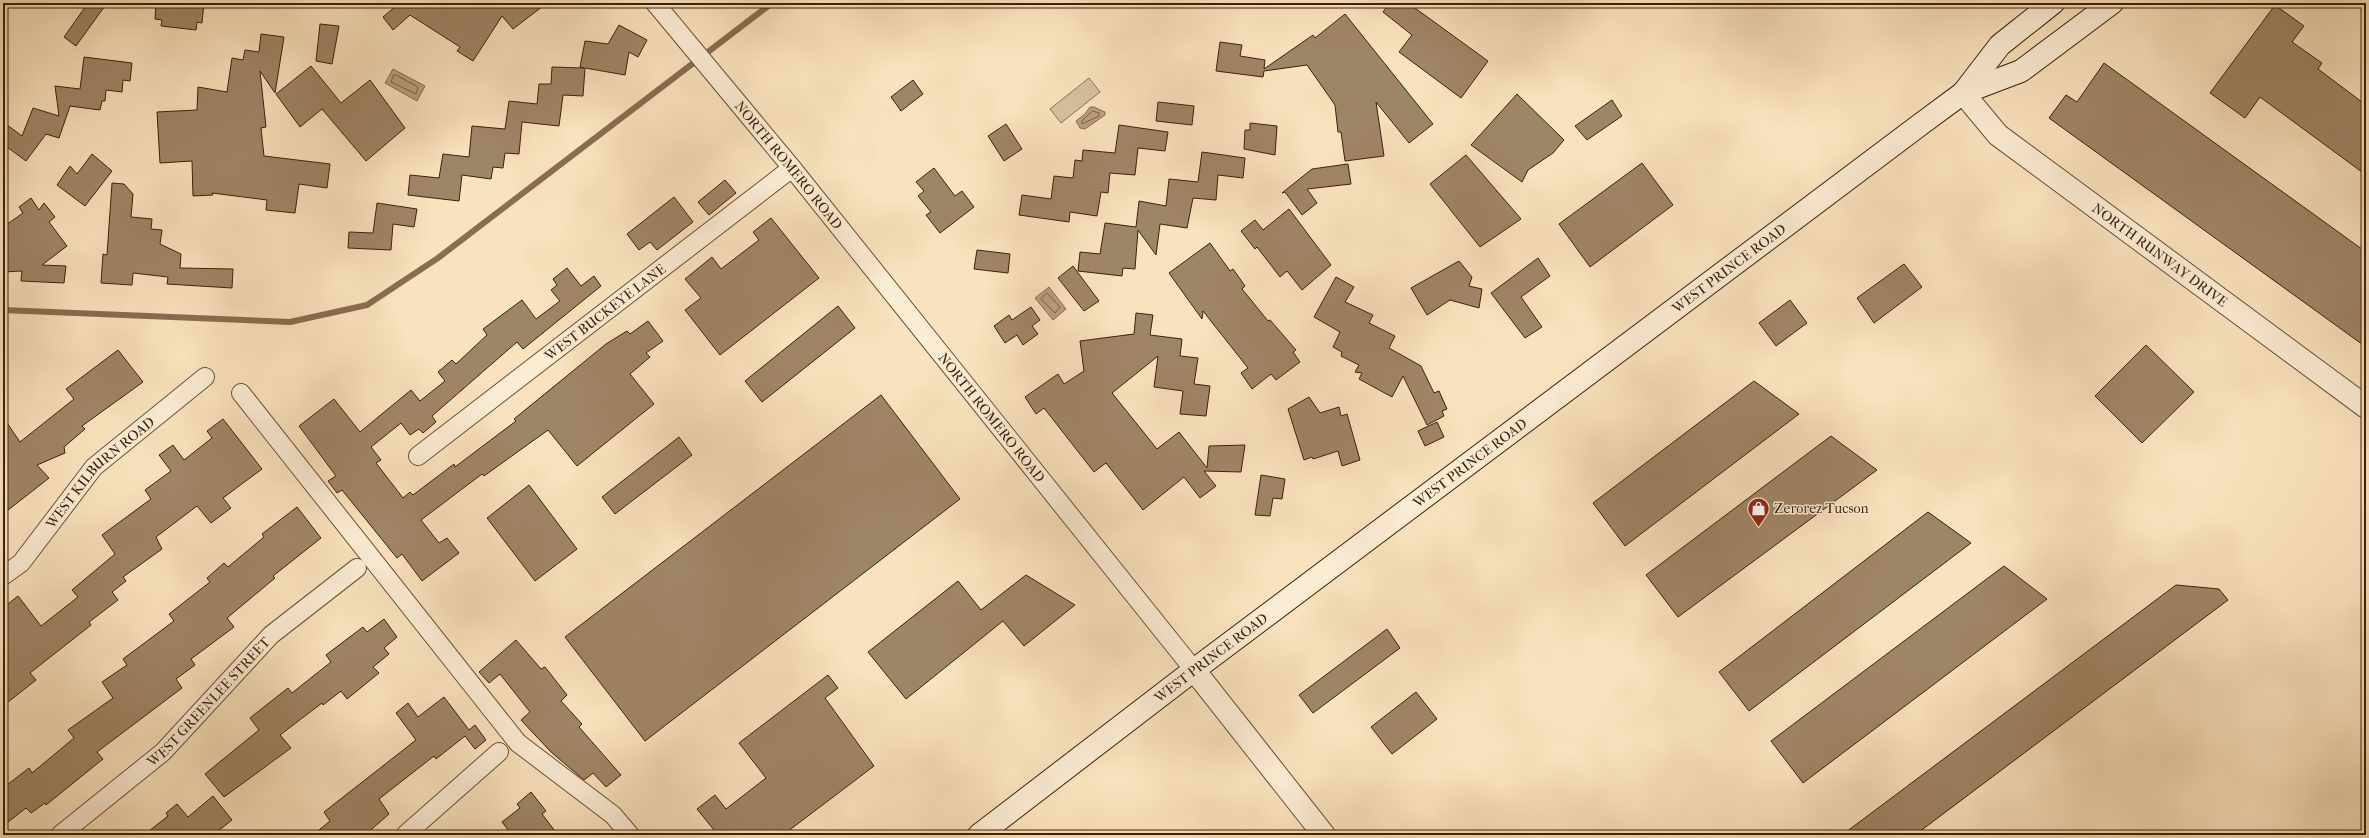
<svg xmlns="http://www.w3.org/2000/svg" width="2369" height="838" font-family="'IM FELL French Canon',serif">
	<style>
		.green { fill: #d9c19e; stroke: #8c7054 }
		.water { fill: #b9a080; stroke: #886d50 }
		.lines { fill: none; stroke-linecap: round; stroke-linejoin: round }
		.shore { stroke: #7c6044; stroke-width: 1 }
		.stream { stroke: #886d50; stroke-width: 6 }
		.building { fill: #9f8567; stroke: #3e2009 }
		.minor-casing { stroke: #6d5036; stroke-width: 20 }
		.tertiary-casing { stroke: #6d5036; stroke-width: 24 }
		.secondary-casing { stroke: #3e2009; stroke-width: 24 }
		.minor { stroke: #fbecd4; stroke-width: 18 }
		.tertiary { stroke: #fbecd4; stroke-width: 22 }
		.secondary { stroke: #fbecd4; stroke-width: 22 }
		.labels { text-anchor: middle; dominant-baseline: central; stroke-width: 3; stroke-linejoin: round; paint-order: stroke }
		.street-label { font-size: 14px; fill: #3e2009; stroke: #fbecd4 }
		.poi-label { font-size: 14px; fill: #3e2009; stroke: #fbecd4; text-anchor: start }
	</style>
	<rect width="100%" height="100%" fill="#f9e2bd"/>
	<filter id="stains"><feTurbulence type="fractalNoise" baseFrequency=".005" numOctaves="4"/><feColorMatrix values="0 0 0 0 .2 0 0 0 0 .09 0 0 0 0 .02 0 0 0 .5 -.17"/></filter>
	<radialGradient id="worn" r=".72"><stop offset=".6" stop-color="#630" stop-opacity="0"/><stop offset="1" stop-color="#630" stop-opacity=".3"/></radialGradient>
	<path class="green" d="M1089 78 1100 92 1061 123 1050 109Z"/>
	<path class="water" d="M393 69 425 86 417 101 385 83Z
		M1090 107H1094L1105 112V115L1085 129 1080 128 1076 121 1085 114Z
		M1049 287 1066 309 1053 320 1035 298Z"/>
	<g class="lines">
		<path class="shore" d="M396 75 418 87 416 94 391 82 393 76Z
			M1093 111 1099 113V116L1082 124V121Z
			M1047 293 1060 307 1055 313 1041 299Z"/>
		<path class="stream" d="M3 310 290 322 367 305 438 258 772 3"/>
	</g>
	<path class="building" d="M88 3H107L76 46 64 37Z
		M156 3H204L202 23 197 22 196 30 161 26 162 20 155 19Z
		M391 3H547L513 29 502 16 473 61 457 51 460 47 410 15 393 30 383 17 396 6Z
		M1390 3H1408L1488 61 1461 98 1399 52 1412 35 1383 12Z
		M2275 5 2304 26 2292 42 2322 63 2318 69 2366 105V175L2260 97 2245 118 2210 93Z
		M1345 14 1433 124 1409 143 1376 102 1384 156 1345 161 1341 132H1338L1335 105 1307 65 1264 71 1263 77 1216 71 1220 42 1242 45 1240 56 1265 60 1264 69 1313 35 1315 38Z
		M320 24 339 26 332 64 316 61Z
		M619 25 647 40 638 57 629 52 625 75 585 68 583 96 563 95 559 126 522 122 519 154 505 153 503 168 493 167 491 179 462 175 459 201 408 195 410 175 439 178 443 154 469 157 472 126 505 129 509 101 537 104 539 84H551L552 67 584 68 580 67 585 41 608 44Z
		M261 34 284 37 275 93 260 71 266 127 261 128 264 156 330 164 327 188 299 184 295 213 266 210 267 200 212 193 213 195 193 196 192 161 160 163 157 112 197 110 198 87 227 92 232 58 243 60 245 50 259 52Z
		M84 57 132 63 130 81 123 80 122 92 106 90 105 101H102L100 110 70 106 59 138 46 134 26 161 3 144V122L22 136 33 108 59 116 55 86 80 89Z
		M2104 63 2366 252V347L2049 118 2066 95 2077 102Z
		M311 66 341 103 370 80 405 128 366 161 322 109 300 127 276 94Z
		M913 80 923 94 901 111 891 97Z
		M1517 94 1564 140 1553 153 1528 170 1522 182 1471 145Z
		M1612 100 1622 116 1587 140 1575 126Z
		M1158 102 1194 106 1192 125 1156 121Z
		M1250 123 1277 126 1275 155 1244 149 1245 130H1250Z
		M1006 124 1022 149 1004 161 988 136Z
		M1119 125 1168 132 1165 151 1138 148 1135 175 1110 173 1108 193 1101 192 1097 216 1070 212 1069 222 1019 215 1022 195 1051 199 1054 176 1073 178 1075 160 1082 161 1083 150 1115 153Z
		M1202 152 1245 158 1243 178 1218 175 1216 200 1193 198 1187 228 1160 224 1156 255 1138 230 1135 269 1123 268 1122 276 1078 271 1080 252 1100 254 1105 223 1136 227 1139 201 1166 206 1169 179 1198 182Z
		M92 154 112 171 85 206 57 185 70 166 77 174Z
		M1466 155 1521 219 1480 247 1430 184Z
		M1642 163 1673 205 1590 267 1559 224Z
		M1348 164 1351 184 1307 189 1317 203 1302 215 1285 192 1282 193 1312 169Z
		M934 168 955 196 962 191 974 207 940 233 926 215 931 212 918 196 924 191 916 182Z
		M725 180 736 193 709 215 698 202Z
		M112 183 124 184 133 194 131 217 152 219 151 229 162 230 160 244 181 254 180 268 233 269 232 288 167 284 168 277 133 273 132 285 101 283 103 254 107 255Z
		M674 197 693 222 657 250 650 242 639 250 627 234Z
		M31 198 39 210 44 203 55 217 49 222 67 246 42 265 66 266 64 283 21 281 22 271 3 272V227L23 213 19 207Z
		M377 203 417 209 414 227 393 224 391 250 348 248 349 232 373 233Z
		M1289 209 1331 265 1302 290 1287 271 1280 277 1257 247 1255 249 1241 231 1255 220 1263 230Z
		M771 218 819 278 720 355 685 310 701 298 685 279 712 257 721 269 759 240 753 232Z
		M1210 243 1230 271 1233 269 1245 286 1242 289 1268 321 1270 320 1296 350 1293 352 1300 362 1276 380 1271 374 1252 389 1241 373 1248 368 1203 311 1202 319 1169 273Z
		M977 250 1010 254 1008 273 974 269Z
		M1538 258 1550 276 1521 297 1542 327 1525 338 1491 293Z
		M1459 261 1472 277 1469 286 1482 289 1479 308 1450 300 1427 315 1411 288Z
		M1904 264 1922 287 1874 323 1857 298Z
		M1073 266 1099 301 1084 311 1058 278Z
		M567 268 581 286 594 276 601 286 523 349 517 342 432 416 436 422 423 433 419 429 410 435 401 423 371 447 381 460 376 463 403 498 410 492 413 495 454 464 455 467 516 421 514 419 606 344 627 331 630 334 648 321 663 341 646 353 650 357 630 374 654 404 577 466 548 430 484 476 482 474 421 520 439 543 447 538 459 553 422 581 402 554 397 558 342 490 337 493 328 481 336 476 299 426 334 399 360 432 411 390 420 401 445 381 438 372 452 360 456 364 487 335 483 329 522 300 536 319 560 301 551 290 557 285 553 279Z
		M1336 277 1354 287 1345 302 1373 315 1369 323 1395 336 1389 348 1421 366 1434 393 1439 391 1447 409 1442 411 1444 416 1427 425 1403 376 1392 397 1359 379 1362 373 1355 372 1359 365 1341 356 1342 352 1333 347 1340 332 1314 317Z
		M1790 300 1807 323 1776 346 1759 323Z
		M838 306 855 328 762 402 745 381Z
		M1031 307 1040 320 1032 326 1038 334 1023 345 1017 335 1005 343 994 326 1009 315 1012 320Z
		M1136 313 1153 315 1150 335 1182 339 1180 356 1198 358 1194 384 1210 386 1206 416 1180 414 1183 391 1154 387 1158 356 1112 393 1157 449 1179 432 1207 468 1209 446 1245 445 1241 472 1204 471 1216 486 1200 498 1184 477 1143 510 1106 463 1094 472 1044 408 1036 414 1025 397 1058 374 1064 384 1084 371 1080 341 1134 334Z
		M2146 345 2194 392 2142 443 2095 396Z
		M118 350 143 382 82 426 85 429 64 447 65 453 37 465 49 478 3 514V417L20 442 74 399 66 389Z
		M1754 381 1799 414 1625 546 1593 503Z
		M881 395 960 499 645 741 565 637Z
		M1309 397 1320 413 1339 407 1341 416 1347 414 1360 460 1342 466 1338 451 1313 459 1312 457 1304 460 1288 409Z
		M223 419 262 469 223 498 231 508 211 523 197 506 156 537 162 549 123 577 126 581 112 592 118 600 89 622 91 625 30 673 36 680 3 706V608L18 596 41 626 78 597 72 590 115 554 102 535 151 499 145 490 171 471 159 455 173 445 184 460 212 438 207 431Z
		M1437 422 1444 437 1425 446 1418 431Z
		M1831 436 1877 470 1678 617 1646 575Z
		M679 437 692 455 615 514 602 497Z
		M1261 475 1285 479 1282 499 1273 498 1270 516 1255 515Z
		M529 485 577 549 535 581 487 518Z
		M297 507 321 538 273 576 275 578 227 618 234 627 191 659 195 665 176 679 182 688 97 752 103 759 46 805 45 803 31 813 26 808 3 826V788L29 768 32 773 74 738 68 730 113 698 102 682 127 665 123 659 174 621 169 614 210 582 207 578 224 563 228 567 264 537 262 534Z
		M1928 512 1971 543 1749 711 1719 672Z
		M2004 566 2047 599 1803 783 1771 741Z
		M1026 575 1075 605 1024 646 1003 621 906 699 868 652 958 581 981 610Z
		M2176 585 2219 589 2228 600 1915 835H1842Z
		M384 619 397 637 384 648 389 654 373 667 379 673 347 699 341 691 323 705 322 703 280 735 291 748 224 797 205 774 259 730 250 718 288 688 292 693 331 662 326 655 363 627 367 632Z
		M1387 629 1400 648 1313 713 1299 695Z
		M516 640 541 669 545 667 567 695 561 701 582 724 579 727 621 775 606 787 593 773 584 780 551 752 521 720 530 712 500 674 489 683 479 672Z
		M828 675 838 688 825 698 874 766 783 835H718L697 809 715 795 726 809 766 778 739 743Z
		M1416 692 1437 719 1392 754 1371 727Z
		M444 697 469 730 475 725 486 740 475 749 465 736 436 759 434 756 379 799 389 814 365 835H313L330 821 324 812 416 740 396 713 408 703 418 717Z
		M531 792 546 811 542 814 558 835H512L502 822 520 808 517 804Z
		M213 796 232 820 213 835H144L168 816 166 813 177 804 188 817Z"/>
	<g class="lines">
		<defs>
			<g id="minor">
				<path id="s1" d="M655 3 792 168 1194 670"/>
				<path d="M241 393 518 743 613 815 630 835"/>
				<path id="s2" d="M418 456 792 168"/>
				<path id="s3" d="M3 576 21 563 94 467 205 377"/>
				<path id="s4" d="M60 835 163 752 271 635 357 568"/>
				<path d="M405 835 499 752"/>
			</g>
			<g id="tertiary">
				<path id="s5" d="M1963 93 1998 135 2366 407"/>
				<path d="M1194 670 1324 835"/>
			</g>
			<g id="secondary">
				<path d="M1963 93 2000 45 2053 3"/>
				<path id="s6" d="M979 835 1194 670 1921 124 1963 93 2021 71 2112 3"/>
			</g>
		</defs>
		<use href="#minor" class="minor-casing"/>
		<use href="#tertiary" class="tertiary-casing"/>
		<use href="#secondary" class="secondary-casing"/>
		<use href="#minor" class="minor"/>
		<use href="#tertiary" class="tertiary"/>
		<use href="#secondary" class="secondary"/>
	</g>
	<defs>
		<symbol id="shop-pin" viewBox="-11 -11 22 30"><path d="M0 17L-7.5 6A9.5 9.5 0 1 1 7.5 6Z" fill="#8f2418" stroke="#fbecd4"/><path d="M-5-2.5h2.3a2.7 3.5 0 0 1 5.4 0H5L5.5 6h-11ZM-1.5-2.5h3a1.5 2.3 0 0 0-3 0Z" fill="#fff"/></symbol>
	</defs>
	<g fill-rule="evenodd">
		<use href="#shop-pin" x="1746" y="496" width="25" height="34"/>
	</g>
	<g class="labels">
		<g class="street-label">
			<text stroke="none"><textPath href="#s1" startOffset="210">NORTH ROMERO ROAD</textPath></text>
			<text stroke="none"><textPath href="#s5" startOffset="256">NORTH RUNWAY DRIVE</textPath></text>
			<text stroke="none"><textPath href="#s6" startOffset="940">WEST PRINCE ROAD</textPath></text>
			<text stroke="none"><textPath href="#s2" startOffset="236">WEST BUCKEYE LANE</textPath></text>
			<text stroke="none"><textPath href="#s1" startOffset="534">NORTH ROMERO ROAD</textPath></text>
			<text stroke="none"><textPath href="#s6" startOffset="616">WEST PRINCE ROAD</textPath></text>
			<text stroke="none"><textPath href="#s3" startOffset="143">WEST KILBURN ROAD</textPath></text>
			<text stroke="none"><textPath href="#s6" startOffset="292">WEST PRINCE ROAD</textPath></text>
			<text stroke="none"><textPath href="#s4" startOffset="200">WEST GREENLEE STREET</textPath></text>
		</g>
		<g class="poi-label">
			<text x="1774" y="508">Zerorez Tucson</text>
		</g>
	</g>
	<rect width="2369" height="838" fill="none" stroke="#f9e2bd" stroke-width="16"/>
	<rect x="4" y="4" width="2361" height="830" fill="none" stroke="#3e2009" stroke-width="2"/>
	<rect x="8" y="8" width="2353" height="822" fill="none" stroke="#3e2009"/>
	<rect width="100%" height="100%" filter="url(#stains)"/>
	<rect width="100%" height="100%" fill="url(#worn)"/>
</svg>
